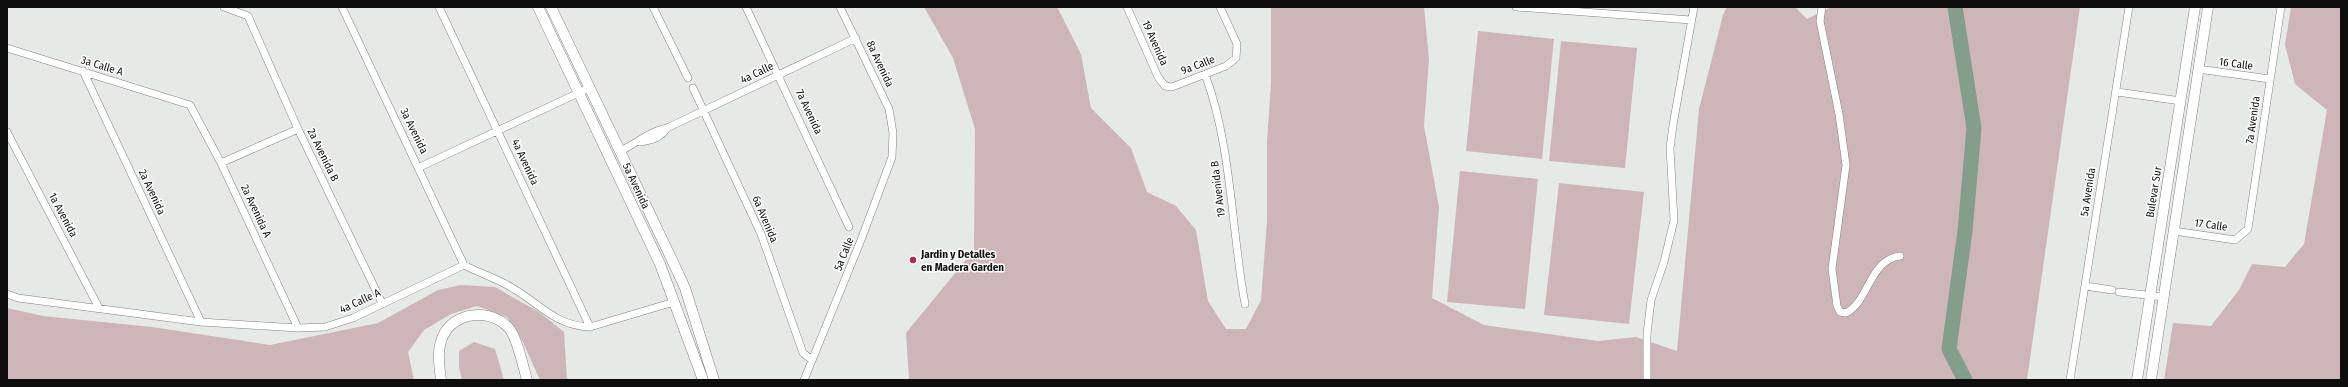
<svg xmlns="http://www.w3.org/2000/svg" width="2348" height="387" font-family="'Fira Sans Condensed',sans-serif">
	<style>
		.green { fill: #ceb5b8 }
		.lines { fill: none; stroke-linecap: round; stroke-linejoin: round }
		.river { stroke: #839e8a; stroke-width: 15 }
		.minor-casing { stroke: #808381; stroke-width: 8 }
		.secondary-casing { stroke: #808381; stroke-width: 11 }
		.minor { stroke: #fff; stroke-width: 7 }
		.secondary { stroke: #fff; stroke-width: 10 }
		.poi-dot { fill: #b72751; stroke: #fff; stroke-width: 1.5 }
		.labels { text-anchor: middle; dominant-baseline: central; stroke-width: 3; stroke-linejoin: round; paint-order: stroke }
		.street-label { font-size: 11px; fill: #0d0e0d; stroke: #fff }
		.poi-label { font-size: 11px; font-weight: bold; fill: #0d0e0d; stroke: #fff; text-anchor: start }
	</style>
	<rect width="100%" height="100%" fill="#e6eae7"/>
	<path class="green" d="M924 7H1057L1081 54 1091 108 1131 148 1147 192 1176 206 1196 230 1208 301 1226 329H1246L1261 300 1267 221V141L1271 84V7H1424L1429 59 1424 126 1439 207 1432 298 1484 325 1598 341 1636 337 1677 351 1699 109 1723 15 1727 7H1795L1807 19 1832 7H2080L2027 380H909L906 333 974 250 975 129 953 58Z
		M2291 7H2341V380H2164L2173 323 2211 326 2239 290 2252 264 2285 267 2304 244 2327 110 2295 84 2285 45Z
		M1478 31 1554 39 1542 159 1466 151Z
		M1561 41 1637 48 1625 168 1549 161Z
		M1460 171 1538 179 1525 309 1447 302Z
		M1559 183 1644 192 1629 324 1544 315Z
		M461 285 495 287 539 312 564 332 567 380H540L522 340 507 317 477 306 451 314 424 330 408 352 414 380H7V308L43 316 152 327 270 345 378 323 438 290Z
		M474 342 495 349 504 380H462L459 367V351Z"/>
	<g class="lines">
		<path class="river" d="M1955 7 1974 128 1965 231 1949 349 1965 380"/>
		<defs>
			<path id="minor" d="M224 7 248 16 298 129 382 303
				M342 7 464 265
				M439 7 590 327
				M653 7 688 78
				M746 7 849 227
				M1127 7 1158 77 1165 86 1172 87 1226 66 1236 58 1237 44 1220 7
				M1516 7 1691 20
				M1822 7 1820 21 1839 114 1846 165 1832 269 1837 306 1840 312 1846 313C1870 300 1869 260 1900 256
				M7 48 190 105 221 163 298 328
				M2198 69 2270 79
				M83 71 201 322
				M1205 74C1232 147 1231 228 1245 304
				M693 88 761 234 803 353 812 360
				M2117 92 2181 101
				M7 132 99 308
				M640 142C652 140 661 138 667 128
				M619 152C635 144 650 131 667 128L856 38
				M221 163 298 129
				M420 167 589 88
				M2174 231 2235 240 2248 229 2281 7
				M2085 286 2112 290
				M2119 292 2164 297
				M7 294 18 298 201 322 298 328 325 327 353 318 464 265C481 274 499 279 514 289 541 305 556 326 590 327L674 302
				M804 380 861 240 892 157 893 133 889 109 840 7
				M1647 380V334L1651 300 1664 262 1674 220 1670 148 1673 125 1694 7
				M2070 380 2129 7"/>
			<path id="secondary" d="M538 7 660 264 703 380
				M551 7 673 262 685 288 714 380
				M441 380C439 363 436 348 445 332 459 310 496 309 511 331 518 342 523 366 527 380
				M2137 380 2195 7
				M2151 380 2208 7"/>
		</defs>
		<use href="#minor" class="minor-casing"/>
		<use href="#secondary" class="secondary-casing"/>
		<use href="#minor" class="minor"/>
		<use href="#secondary" class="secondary"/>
	</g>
	<circle class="poi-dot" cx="913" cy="260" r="4"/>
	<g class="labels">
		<g class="street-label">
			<text transform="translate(1155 43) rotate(66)">19 Avenida</text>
			<text transform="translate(880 64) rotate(65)">8a Avenida</text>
			<text transform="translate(2236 64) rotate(8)">16 Calle</text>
			<text transform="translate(1198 65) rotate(-21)">9a Calle</text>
			<text transform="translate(102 66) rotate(17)">3a Calle A</text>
			<text transform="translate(757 73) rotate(-26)">4a Calle</text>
			<text transform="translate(809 112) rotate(65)">7a Avenida</text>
			<text transform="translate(2253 120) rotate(-82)">7a Avenida</text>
			<text transform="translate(414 131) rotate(64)">3a Avenida</text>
			<text transform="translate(323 155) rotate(64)">2a Avenida B</text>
			<text transform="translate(525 162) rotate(65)">4a Avenida</text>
			<text transform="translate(636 186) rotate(65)">5a Avenida</text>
			<text transform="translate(1218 189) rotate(-97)">19 Avenida B</text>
			<text transform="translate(152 192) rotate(65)">2a Avenida</text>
			<text transform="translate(2088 192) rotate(-81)">5a Avenida</text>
			<text transform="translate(2154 192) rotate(-81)">Bulevar Sur</text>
			<text transform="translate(256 211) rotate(65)">2a Avenida A</text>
			<text transform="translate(63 215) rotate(62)">1a Avenida</text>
			<text transform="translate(765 219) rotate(67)">6a Avenida</text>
			<text transform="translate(2211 225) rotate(8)">17 Calle</text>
			<text transform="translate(844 254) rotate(-68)">5a Calle</text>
			<text transform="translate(360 301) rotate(-25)">4a Calle A</text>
		</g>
		<g class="poi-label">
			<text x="921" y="254">Jardin y Detalles<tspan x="921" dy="13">en Madera Garden</tspan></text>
		</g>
	</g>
	<rect width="2348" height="387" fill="none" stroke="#0d0e0d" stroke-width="16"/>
</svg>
